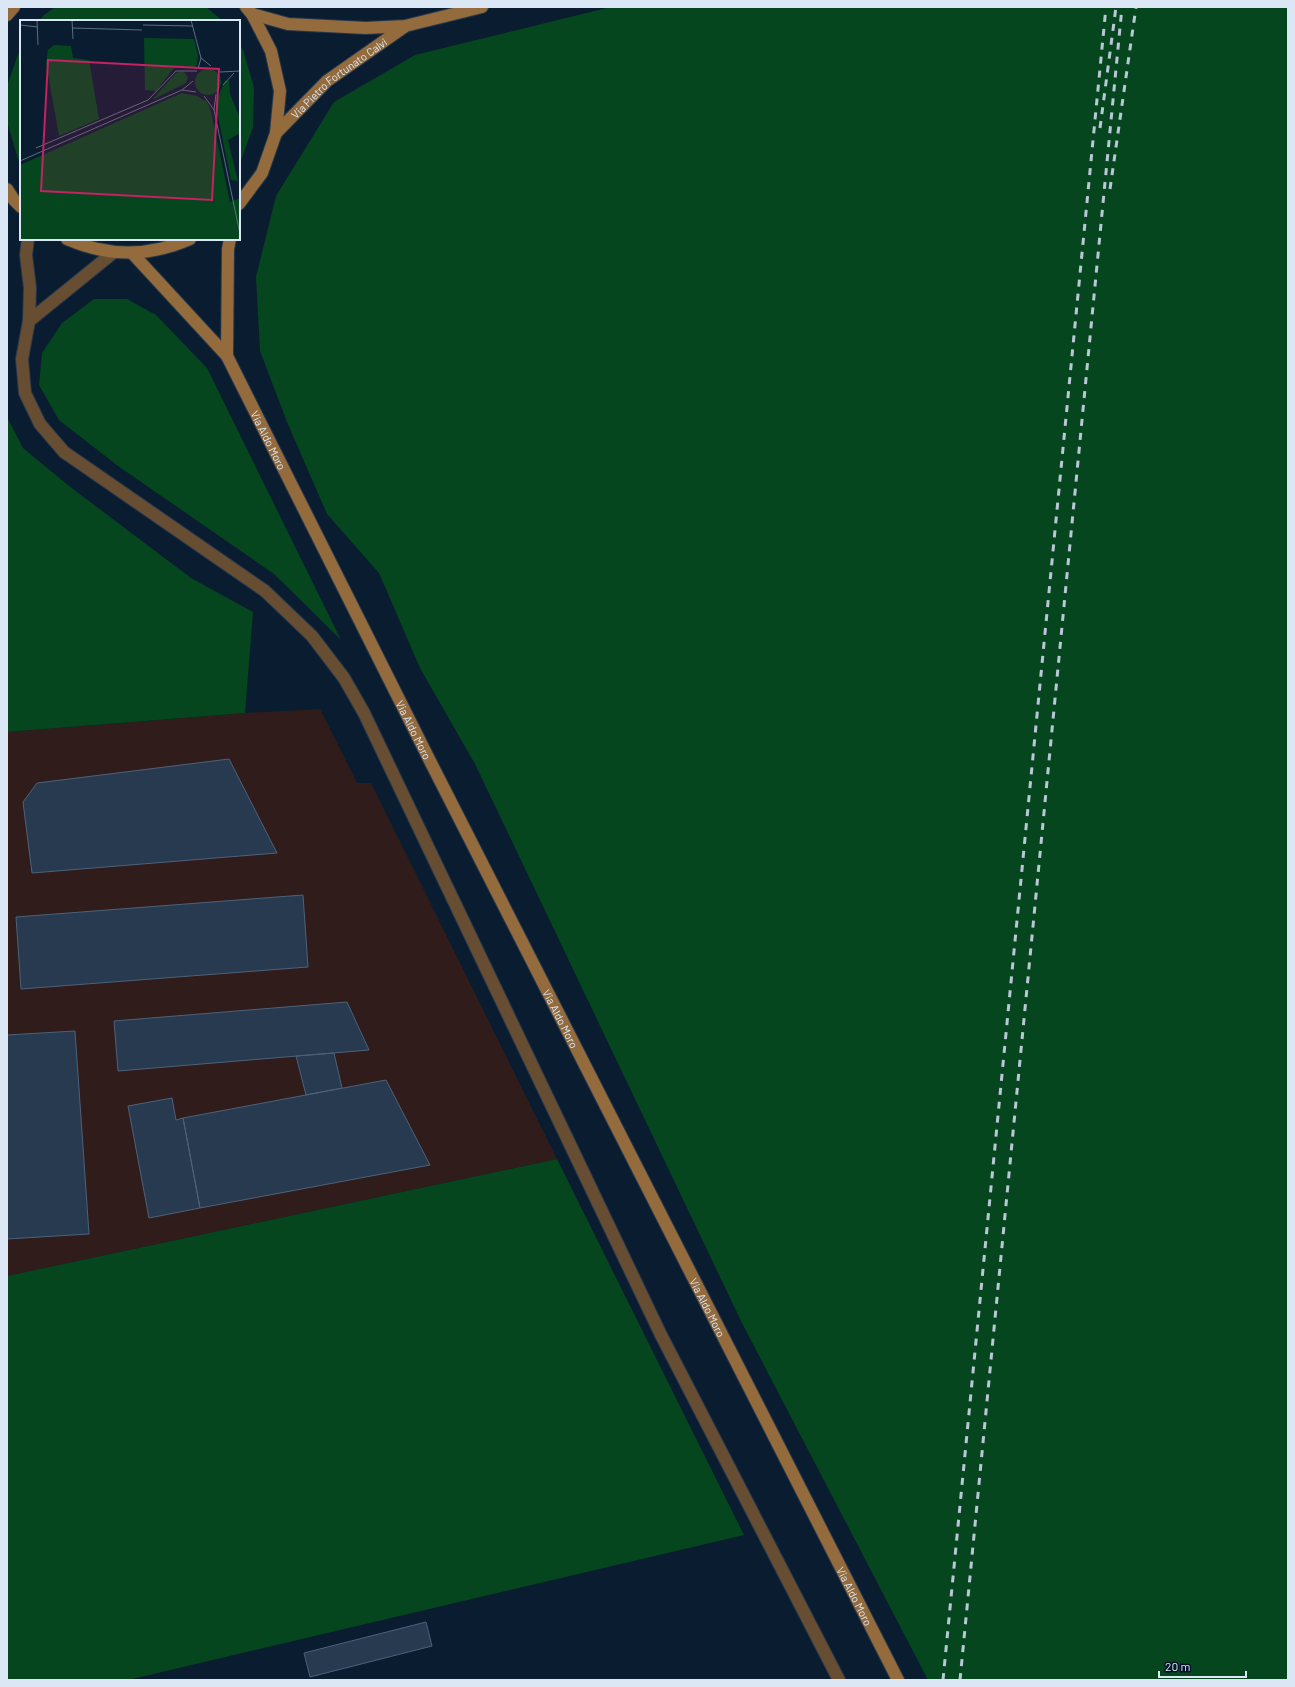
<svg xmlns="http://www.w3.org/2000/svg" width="1295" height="1687" font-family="Barlow,sans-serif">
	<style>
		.industrial { fill: #2f1c1b }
		.green { fill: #05461e }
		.building { fill: #273a50; stroke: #4d627a }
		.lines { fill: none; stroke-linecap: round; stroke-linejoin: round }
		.street-casing { stroke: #27384c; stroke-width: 14 }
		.secondary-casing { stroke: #27384c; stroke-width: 14 }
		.street { stroke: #674e33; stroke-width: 12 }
		.secondary { stroke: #936b3d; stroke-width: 12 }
		.rail { stroke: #bac7d6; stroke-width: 3; stroke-dasharray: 7 7; stroke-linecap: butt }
		.labels { text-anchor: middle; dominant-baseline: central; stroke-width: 3; stroke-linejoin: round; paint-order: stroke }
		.street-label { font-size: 11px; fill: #dbe7f5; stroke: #031226 }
		.inset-road { fill: none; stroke: #5e6d7f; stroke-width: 1 }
		.view { fill: #c32263; fill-opacity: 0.15; stroke: #c32263; stroke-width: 2 }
		.inset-edge { fill: none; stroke: #dbe7f5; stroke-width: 2 }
	</style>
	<rect width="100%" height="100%" fill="#0a1c30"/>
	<path class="industrial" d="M320 709 357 783H371L557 1159 7 1276V732L245 713Z"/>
	<path class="green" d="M55 7H206L223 21H39L44 15Z
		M611 7H1288V1680H928L742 1323 475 764 420 668 379 573 327 514 287 422 260 351 256 277 276 196 334 102 415 55Z
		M239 44 243 50 254 87 253 127 239 166Z
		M21 46V163L18 159 7 122 8 83Z
		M94 299H127L156 315 207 368 341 640 274 574 118 466 59 420 39 385 42 353 62 323Z
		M7 417 23 448 69 486 191 578 253 612 245 713 7 732Z
		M557 1159 744 1535 128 1680H7V1276Z"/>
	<path class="building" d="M229 759 277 853 32 873 23 802 37 783Z
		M303 895 308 967 21 989 16 917Z
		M347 1002 369 1050 118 1071 114 1021Z
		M75 1031 89 1234 7 1239V1035Z
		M334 1053 342 1088 306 1095 296 1056Z
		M386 1080 430 1165 200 1208 183 1118Z
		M172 1098 176 1120 183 1118 200 1208 149 1218 128 1106Z
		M426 1622 432 1646 310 1677 304 1653Z"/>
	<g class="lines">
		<defs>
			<path id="street" d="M28 239 26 255 30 288 29 321 22 359 25 393 40 424 64 452 265 591 312 636 344 678 364 713 661 1335 839 1680
				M29 321 114 252"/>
			<g id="secondary">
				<path d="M252 14 288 24 366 28 405 26 482 7"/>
				<path d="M7 15 14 7"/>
				<path id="s1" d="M276 133 327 81 404 27"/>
				<path d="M7 189 14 200 21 207"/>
				<path d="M239 204 262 173 276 133 280 91 271 51 252 14 246 7"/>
				<path d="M67 239C108 257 149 257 190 239"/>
				<path id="s2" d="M132 253 227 356 429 759 898 1680"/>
				<path d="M227 356 228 249 230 239"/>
			</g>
		</defs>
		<use href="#street" class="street-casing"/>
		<use href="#secondary" class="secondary-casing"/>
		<use href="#street" class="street"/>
		<use href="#secondary" class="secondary"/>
		<path class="rail" d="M1100 128 1116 7
			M1110 189 1136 7
			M943 1680 1106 7
			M960 1680 1122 7"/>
	</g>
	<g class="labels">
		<g class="street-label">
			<text stroke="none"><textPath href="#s1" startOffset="84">Via Pietro Fortunato Calvi</textPath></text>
			<text stroke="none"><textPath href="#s2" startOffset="234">Via Aldo Moro</textPath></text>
			<text stroke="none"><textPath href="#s2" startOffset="558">Via Aldo Moro</textPath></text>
			<text stroke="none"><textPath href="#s2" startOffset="882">Via Aldo Moro</textPath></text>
			<text stroke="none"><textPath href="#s2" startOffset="1206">Via Aldo Moro</textPath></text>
			<text stroke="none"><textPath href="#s2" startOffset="1530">Via Aldo Moro</textPath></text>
		</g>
	</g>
	<g transform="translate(20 20)">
		<rect width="220" height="220" fill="#0a1c30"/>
		<path d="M124 18 174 19 178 35 177 45 173 48 160 46 153 49 136 71 125 70ZM34 25 51 26 53 38 69 40 79 99 39 116 26 43 28 30ZM175 62a13 13 0 1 1 26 0a13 13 0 1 1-26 0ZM163 51 168 57 166 63 132 80 156 53ZM209 60 210 74 220 98V113L208 120 218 161 211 160 197 92 196 81 205 61ZM162 73 177 76 187 82 191 91 210 182 220 178V220H0V145Z" fill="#05461e"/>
		<path class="inset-road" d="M17 0 18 25M52 0 53 19M171 0 181 38 178 49M0 5 18 7M123 5 173 6M52 8 122 10M181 38 191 46M200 52 220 51M203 65 214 53M162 70 176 72M196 74 194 90 220 214M184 76 194 90M16 128 128 80 156 51H177M0 141 162 70 173 61"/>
		<path class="view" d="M28 40 199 49 192 180 21 171Z"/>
		<rect width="220" height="220" class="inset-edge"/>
	</g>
	<rect width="1295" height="1687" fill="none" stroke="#dbe7f5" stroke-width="16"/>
	<path d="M1159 1671v6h87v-6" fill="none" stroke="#dbe7f5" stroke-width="2"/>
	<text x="1165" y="1671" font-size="12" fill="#dbe7f5" stroke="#031226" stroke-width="3" paint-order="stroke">20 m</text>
</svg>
